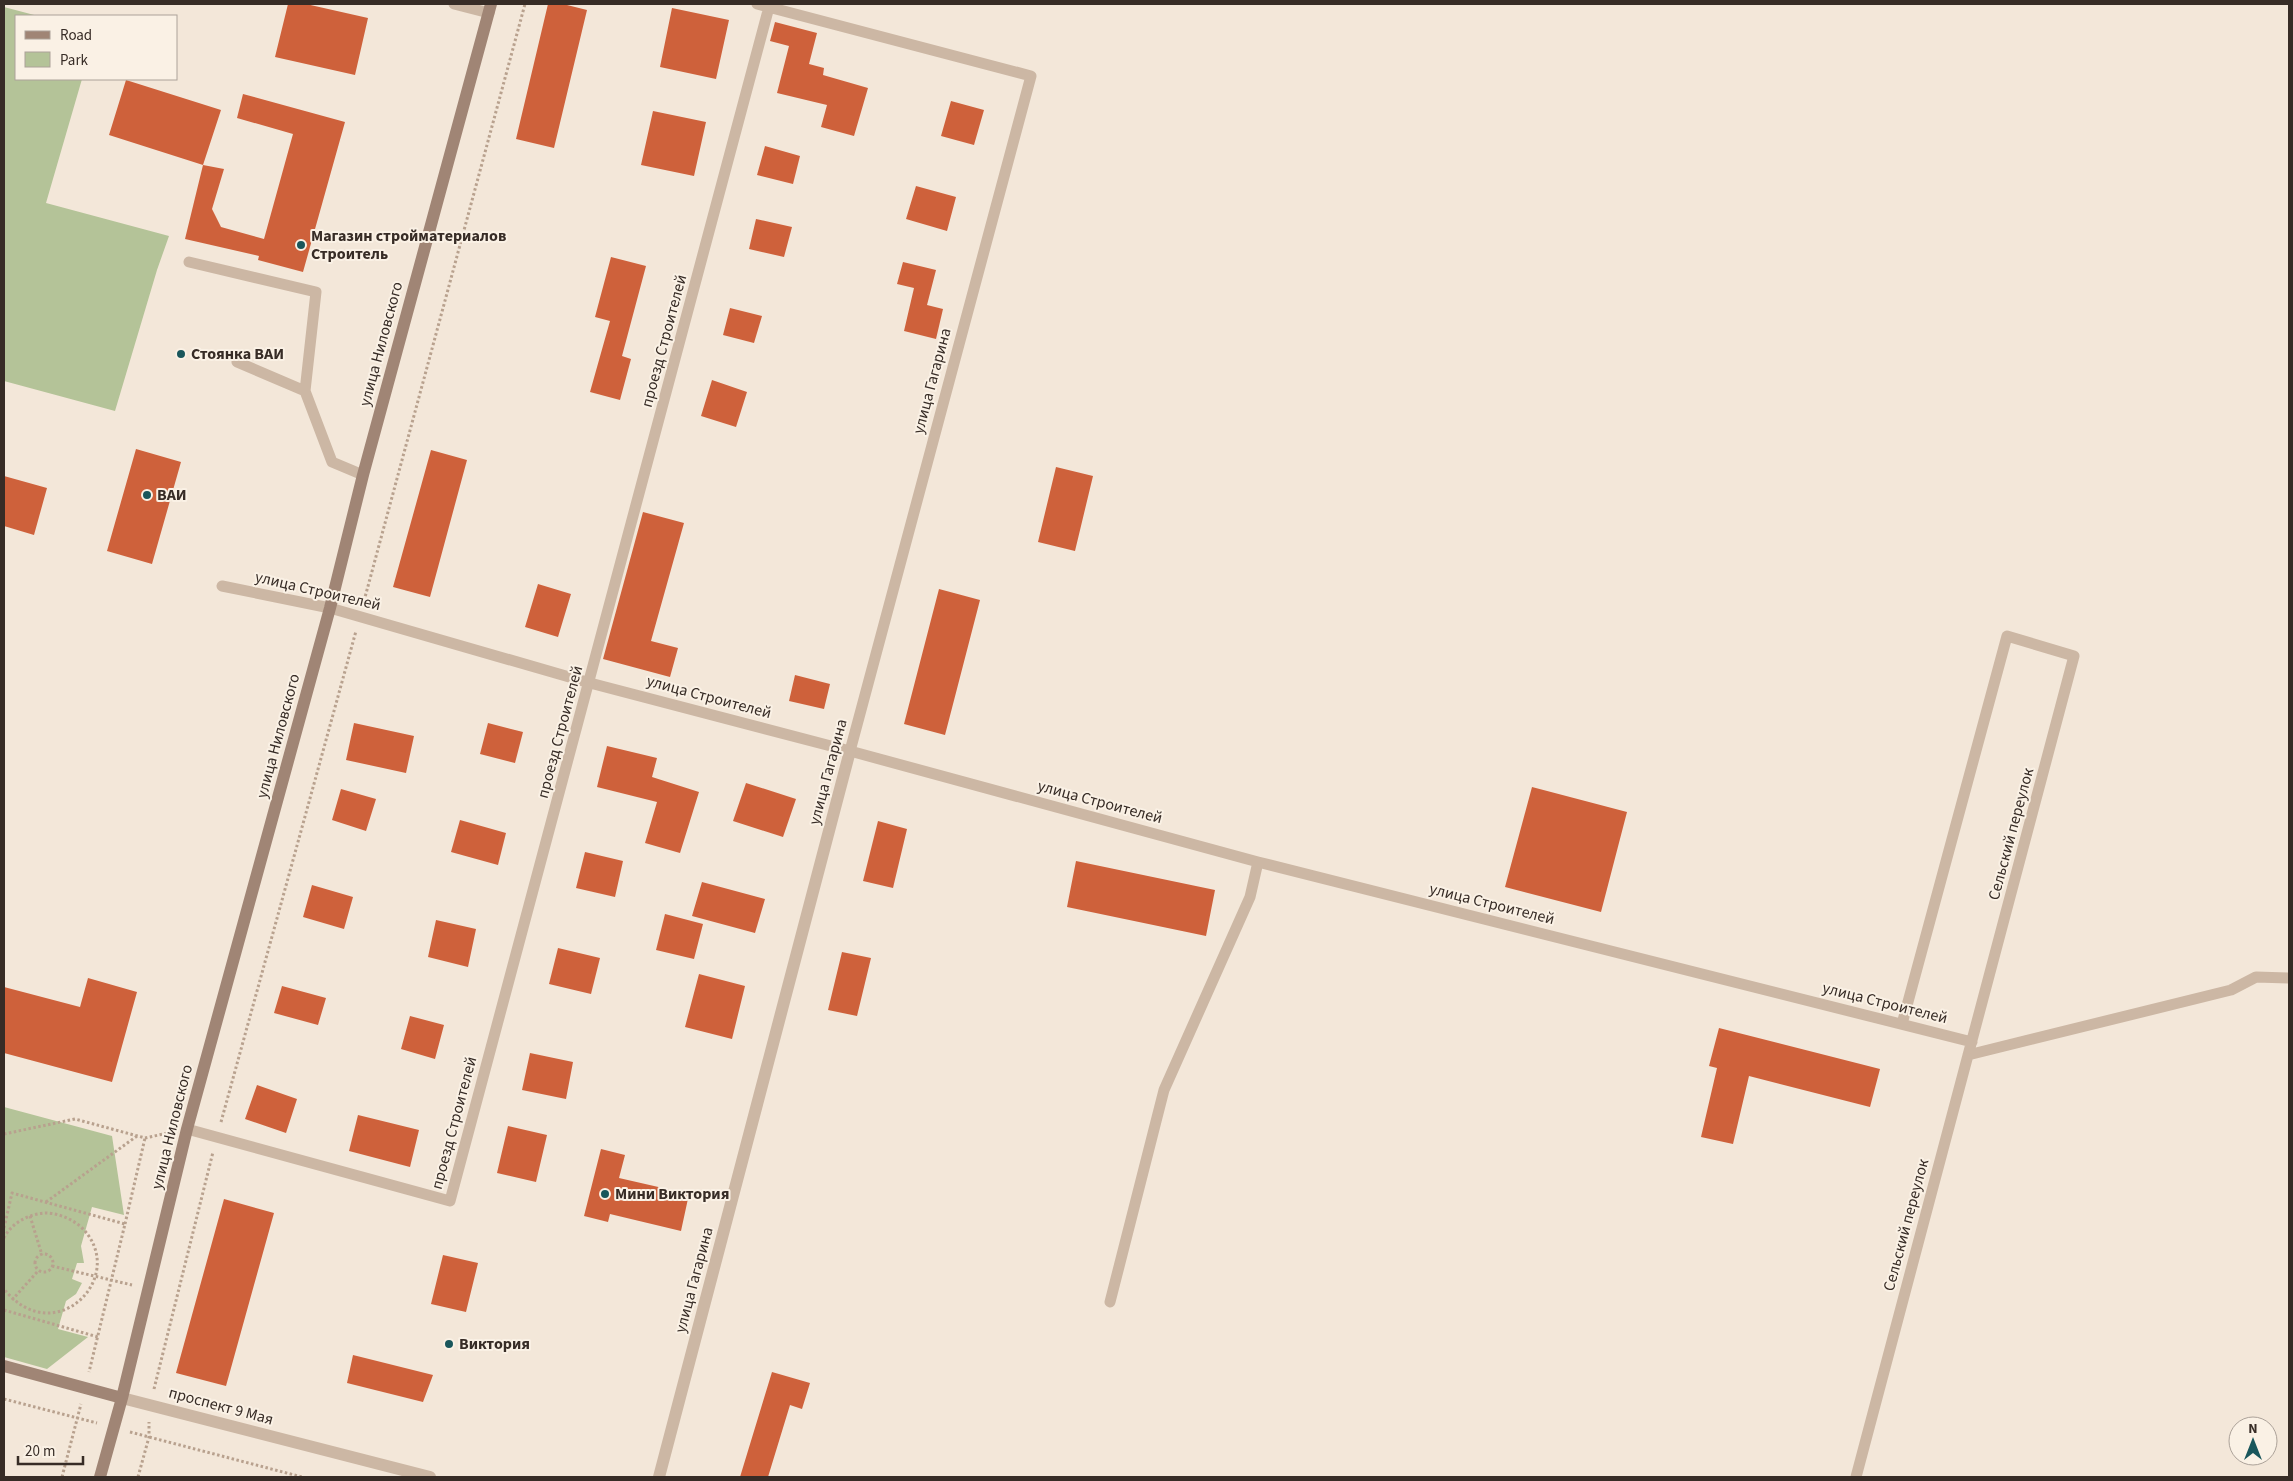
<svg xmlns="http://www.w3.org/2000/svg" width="2293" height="1481" font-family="'Source Sans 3',sans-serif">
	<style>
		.green { fill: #b4c398 }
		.building { fill: #ce613b }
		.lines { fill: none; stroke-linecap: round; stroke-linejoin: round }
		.path { stroke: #b8a18e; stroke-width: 3; stroke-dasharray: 2.5 2.5; stroke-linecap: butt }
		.lane { stroke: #ccb7a4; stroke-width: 11 }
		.street { stroke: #ccb7a4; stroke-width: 12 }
		.secondary { stroke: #a08575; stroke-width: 12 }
		.poi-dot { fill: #19565b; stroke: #faf1e5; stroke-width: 2 }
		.labels { text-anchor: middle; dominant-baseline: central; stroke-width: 4; stroke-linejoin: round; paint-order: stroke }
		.poi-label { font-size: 16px; font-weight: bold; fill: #372c26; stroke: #faf1e5; text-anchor: start }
		.street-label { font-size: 16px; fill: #372c26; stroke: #faf1e5 }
	</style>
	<rect width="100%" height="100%" fill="#f3e7d9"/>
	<path class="green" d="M4 7 38 16H16V79H82L46 203 169 236 157 270 115 411 4 381Z
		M4 1107 112 1136 124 1215 92 1207 81 1246 84 1263H77L72 1279 82 1283 76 1294 66 1301 58 1329 88 1337 47 1369 4 1357Z"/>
	<path class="building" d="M288 4H306L368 18 355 75 275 57Z
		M548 4H563L587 10 554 148 516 139Z
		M672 8 729 20 716 79 660 67Z
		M775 22 817 33 809 64 824 68 823 75 868 88 854 136 821 127 827 105 777 93 789 46 770 41Z
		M126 80 221 110 203 165 109 135Z
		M243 94 345 122 303 272 258 260 259 256 185 239 203 165 224 169 212 209 221 227 264 239 293 134 237 118Z
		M951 101 984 110 974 145 941 136Z
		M653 111 706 122 694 176 641 165Z
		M765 146 800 156 793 184 757 175Z
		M916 186 956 197 947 231 906 219Z
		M756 219 792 227 784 257 749 249Z
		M611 257 646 266 622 356 631 359 620 400 590 392 610 321 595 317Z
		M903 262 936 270 927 305 943 309 936 339 904 331 914 288 897 284Z
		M730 308 762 316 754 343 723 335Z
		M712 380 747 392 736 427 701 416Z
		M136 449 181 462 152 564 107 551Z
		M431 450 467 460 430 597 393 587Z
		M1056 467 1093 476 1075 551 1038 542Z
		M4 476 47 488 34 535 4 526Z
		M643 512 684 523 651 641 678 648 670 677 603 659Z
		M538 584 571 594 558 637 525 627Z
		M939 589 980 600 945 735 904 724Z
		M795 675 830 684 824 709 789 701Z
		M354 723 414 736 406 773 346 760Z
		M488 723 523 732 515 763 480 754Z
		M607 746 657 758 652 777 699 792 680 853 645 843 657 802 597 787Z
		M746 783 796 799 783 837 733 821Z
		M1532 787 1627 812 1601 912 1505 887Z
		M341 789 376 799 366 831 332 820Z
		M460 820 506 833 498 865 451 852Z
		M878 821 907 829 893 888 863 881Z
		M585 852 623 861 615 897 576 888Z
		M1076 861 1215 890 1206 936 1067 907Z
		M702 882 765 899 755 933 692 916Z
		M312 885 353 897 344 929 303 917Z
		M665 914 703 924 694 959 656 950Z
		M436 920 476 929 468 967 428 957Z
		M558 948 600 958 591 994 549 984Z
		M842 952 871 958 857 1016 828 1010Z
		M699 974 745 986 732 1039 685 1027Z
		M88 978 137 992 112 1082 4 1053V987L80 1007Z
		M282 986 326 998 318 1025 274 1013Z
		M410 1016 444 1025 435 1059 401 1049Z
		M1719 1028 1880 1069 1870 1107 1749 1076 1733 1144 1701 1137 1717 1068 1709 1066Z
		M530 1053 573 1062 566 1099 522 1090Z
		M257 1085 297 1099 286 1133 245 1119Z
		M358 1115 419 1130 410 1167 349 1151Z
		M508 1126 547 1135 536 1182 497 1173Z
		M601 1149 625 1155 619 1178 689 1194 681 1231 610 1214 608 1222 584 1216Z
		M224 1199 274 1213 226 1386 176 1373Z
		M443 1255 478 1263 466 1312 431 1304Z
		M353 1355 433 1375 423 1402 347 1383Z
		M772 1372 810 1383 802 1409 790 1405 768 1477H740Z"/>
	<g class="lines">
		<path class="path" d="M364 601 525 4
			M221 1122 356 631
			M4 1134 75 1119 145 1138 168 1133
			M46 1202 137 1136
			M30 1216 42 1255
			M125 1224 145 1138
			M4 1228 12 1193 125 1224 89 1372
			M4 1238C11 1223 29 1214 45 1213 57 1213 70 1218 80 1226 132 1274 55 1353 4 1289
			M35 1263a9 9 0 1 1 18 0a9 9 0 1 1-18 0Z
			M52 1266 132 1285
			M12 1300 38 1271
			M4 1310 98 1337
			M154 1389 213 1152
			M4 1399 97 1423
			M130 1432 302 1477
			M62 1477 81 1404
			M138 1477 149 1437V1422"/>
		<path class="lane" d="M454 4 489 13
			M757 4 1031 76 850 751
			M189 262 316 292 305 391 332 462 363 475
			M237 362 305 391
			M222 586 330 608 590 683 850 751 1258 862 1972 1042
			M1968 1055 2231 990 2256 977 2289 978
			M187 1129 450 1201 769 7
			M1110 1302 1164 1090 1250 897 1258 862
			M1856 1477 2074 656 2007 636 1902 1024"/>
		<path class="street" d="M122 1398 430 1477
			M659 1477 850 751"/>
		<path class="secondary" d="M4 1366 122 1398
			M100 1477 122 1398 187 1129 330 608 363 475 491 4"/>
	</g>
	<g class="poi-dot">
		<circle cx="301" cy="245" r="5"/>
		<circle cx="181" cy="354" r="5"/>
		<circle cx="147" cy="495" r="5"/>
		<circle cx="605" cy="1194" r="5"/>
		<circle cx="449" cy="1344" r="5"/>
	</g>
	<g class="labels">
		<g class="poi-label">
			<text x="311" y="236">Магазин стройматериалов<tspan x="311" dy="18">Строитель</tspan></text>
			<text x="191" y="354">Стоянка ВАИ</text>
			<text x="157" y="495">ВАИ</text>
			<text x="615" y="1194">Мини Виктория</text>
			<text x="459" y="1344">Виктория</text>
		</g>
		<g class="street-label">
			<text transform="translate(664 341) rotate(-75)">проезд Строителей</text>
			<text transform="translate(381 344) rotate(-75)">улица Ниловского</text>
			<text transform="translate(932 381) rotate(-75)">улица Гагарина</text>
			<text transform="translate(318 591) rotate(13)">улица Строителей</text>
			<text transform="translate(709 697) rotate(15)">улица Строителей</text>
			<text transform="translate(560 732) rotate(-75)">проезд Строителей</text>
			<text transform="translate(278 736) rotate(-75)">улица Ниловского</text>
			<text transform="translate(828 772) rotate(-75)">улица Гагарина</text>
			<text transform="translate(1100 802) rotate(15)">улица Строителей</text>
			<text transform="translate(2011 834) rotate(-75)">Сельский переулок</text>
			<text transform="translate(1492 904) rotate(14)">улица Строителей</text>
			<text transform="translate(1885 1003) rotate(14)">улица Строителей</text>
			<text transform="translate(454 1123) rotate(-75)">проезд Строителей</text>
			<text transform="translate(172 1127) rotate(-76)">улица Ниловского</text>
			<text transform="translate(1906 1225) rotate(-75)">Сельский переулок</text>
			<text transform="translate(694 1280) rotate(-75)">улица Гагарина</text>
			<text transform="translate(221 1406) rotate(15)">проспект 9 Мая</text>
		</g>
	</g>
	<rect width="2293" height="1481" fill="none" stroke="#372c26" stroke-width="10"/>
	<rect x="15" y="15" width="162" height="65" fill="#faf1e5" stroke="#aca299"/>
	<rect x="25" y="31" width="25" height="8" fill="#a08575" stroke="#aca299"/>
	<text x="60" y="40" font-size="15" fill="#372c26">Road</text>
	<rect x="25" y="52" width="25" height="15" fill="#b4c398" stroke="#aca299"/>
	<text x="60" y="65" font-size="15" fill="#372c26">Park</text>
	<g transform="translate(2253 1441)"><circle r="24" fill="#faf1e5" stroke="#aca299"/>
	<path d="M0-4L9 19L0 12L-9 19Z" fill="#19565b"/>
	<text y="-8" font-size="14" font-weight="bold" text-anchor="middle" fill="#372c26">N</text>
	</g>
	<path d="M18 1456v8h65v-8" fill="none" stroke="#372c26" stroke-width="2.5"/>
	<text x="25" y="1456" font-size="15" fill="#372c26" stroke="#faf1e5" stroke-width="4" paint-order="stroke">20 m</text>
</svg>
